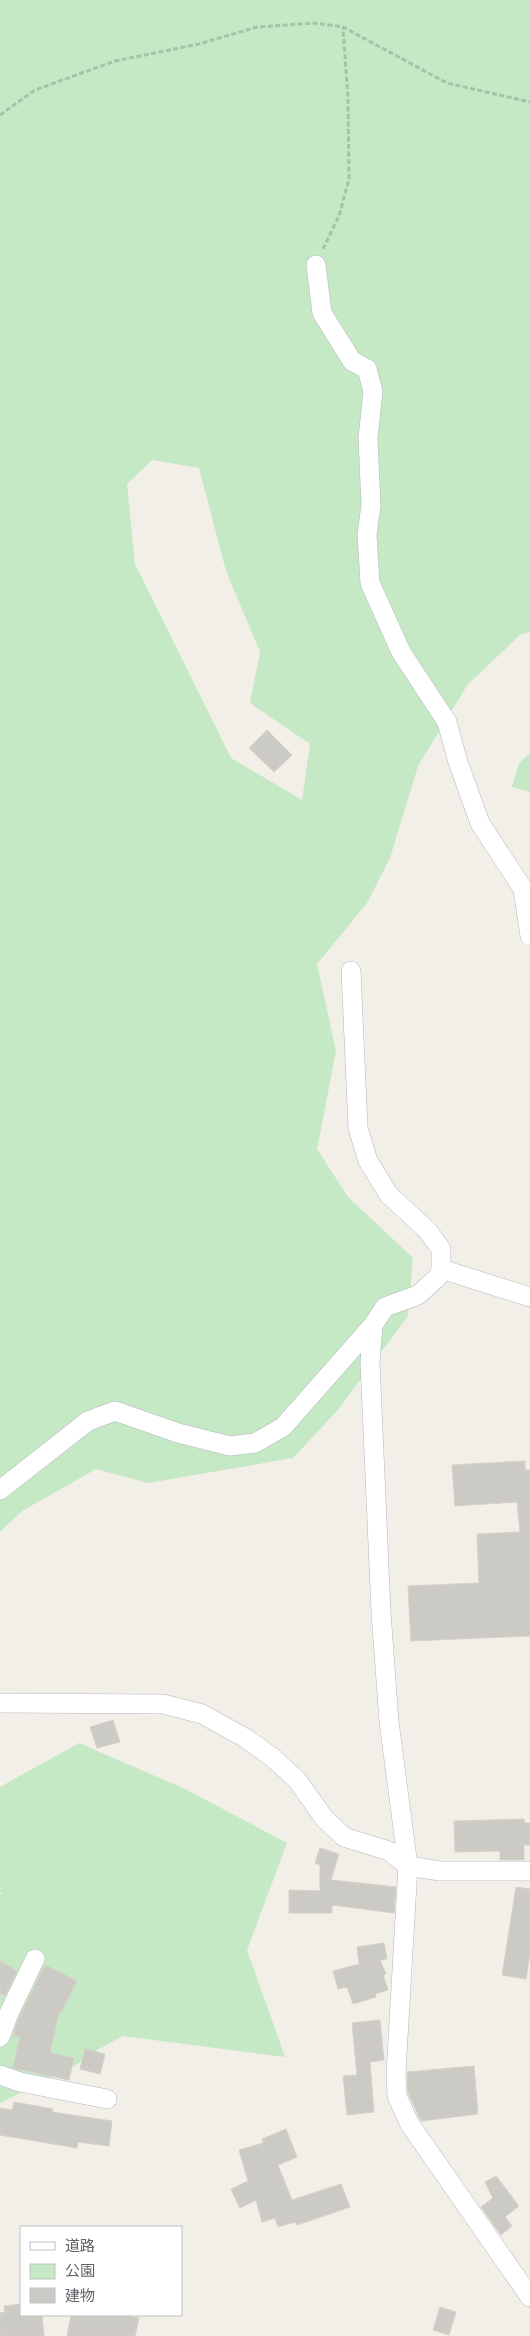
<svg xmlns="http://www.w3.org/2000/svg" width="530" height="2336" font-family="Quicksand,'Noto Sans JP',sans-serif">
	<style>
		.green { fill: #c5e8c5; fill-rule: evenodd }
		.building { fill: #cccac5; stroke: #d6d1c6 }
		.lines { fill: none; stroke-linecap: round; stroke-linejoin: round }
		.street-casing { stroke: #b5b8bc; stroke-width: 20 }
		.path { stroke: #9cc7a9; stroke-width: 3; stroke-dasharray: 5 2.5; stroke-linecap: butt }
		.street { stroke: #fff; stroke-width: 19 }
	</style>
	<rect width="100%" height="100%" fill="#f1efe8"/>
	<path class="green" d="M0 0H530V632L521 634 468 684 418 766 390 858 367 903 317 964 336 1051 317 1149 348 1197 413 1258 408 1316 336 1412 293 1458 148 1483 96 1469 22 1511 0 1532ZM152 460 199 468 226 571 260 652 250 703 310 744 302 800 231 758 135 564 127 484Z
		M530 753V792L512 787 519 763Z
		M79 1743 185 1789 287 1843 247 1950 285 2057 123 2036 99 2049 76 2065 0 2103V1894H3L0 1892V1787Z"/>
	<path class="building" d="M267 730 292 755 274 772 249 748Z
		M525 1461V1470H530V1636L411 1641 408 1586 479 1583 477 1534 520 1532 517 1502 455 1506 452 1465Z
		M113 1720 120 1742 97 1748 90 1727Z
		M524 1819 525 1823H530V1845H524V1860H500V1851L455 1852 454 1821Z
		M320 1848 339 1854 331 1880 396 1887 394 1913 332 1905V1913H289V1890L320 1891V1865L315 1863Z
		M516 1887 530 1889V1953L526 1979 502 1975Z
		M384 1943 387 1959 380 1960 386 1974 383 1975 388 1990 375 1994 376 1997 353 2004 347 1987 338 1989 333 1971 359 1964 357 1947Z
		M0 1961 17 1971 5 1996 0 1993Z
		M45 1965 77 1981 61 2012H59L50 2053 74 2058 69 2080 13 2068 20 2037 14 2036 16 2025Z
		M380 2020 384 2060 370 2062 374 2112 347 2115 343 2076 357 2075 352 2023Z
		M85 2049 105 2054 100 2074 80 2069Z
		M474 2066 478 2114 421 2121 408 2093 407 2072Z
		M14 2102 53 2109 52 2112 112 2121 109 2146 78 2142 77 2148 0 2135V2108L12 2110Z
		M286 2129 297 2157 278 2165 292 2200 341 2184 350 2207 297 2225 295 2222 278 2227 275 2218 262 2222 256 2200 240 2208 231 2189 248 2181 239 2150 263 2143 262 2139Z
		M496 2176 519 2206 505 2217 512 2226 501 2235 481 2207 493 2198 485 2182Z
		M21 2304V2315H42L44 2336H0V2313L5 2312 4 2306Z
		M440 2307 456 2312 449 2335 433 2330Z
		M71 2315H122L139 2318 135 2336H67Z"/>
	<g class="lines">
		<defs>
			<path id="street" d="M316 265 322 313 352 361 367 369 373 391 368 438 371 505 367 535 370 583 401 652 447 722 458 762 480 823 523 889 530 936
				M441 1269 530 1297
				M373 1325 370 1362 381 1612 389 1722 408 1866 396 2073 397 2096 409 2123 530 2297
				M0 1490 88 1421 115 1411 178 1433 230 1446 255 1443 283 1427 373 1325 385 1307 418 1295 438 1277 441 1269V1249L427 1230 389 1195 368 1161 358 1128 351 971
				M0 1703 163 1704 202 1714 247 1739 272 1757 297 1780 324 1818 344 1837 389 1851 408 1866 440 1871H530
				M0 2037 9 2013 35 1959
				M0 2075 20 2082 107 2099"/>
		</defs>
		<use href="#street" class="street-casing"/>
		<path class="path" d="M0 115 35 90 115 61 199 44 257 27 315 23 343 27 447 83 530 102
			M323 249 339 216 349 179 348 98 343 28"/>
		<use href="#street" class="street"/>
	</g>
	<rect x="20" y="2226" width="162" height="90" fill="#ffffff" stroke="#bfc1c3"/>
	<rect x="30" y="2242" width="25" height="8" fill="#ffffff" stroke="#bfc1c3"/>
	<text x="65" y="2251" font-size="15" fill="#5f6368">道路</text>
	<rect x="30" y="2264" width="25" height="15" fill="#c5e8c5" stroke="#bfc1c3"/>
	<text x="65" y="2276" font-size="15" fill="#5f6368">公園</text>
	<rect x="30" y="2288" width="25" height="15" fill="#cccac5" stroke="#bfc1c3"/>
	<text x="65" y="2301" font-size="15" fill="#5f6368">建物</text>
</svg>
